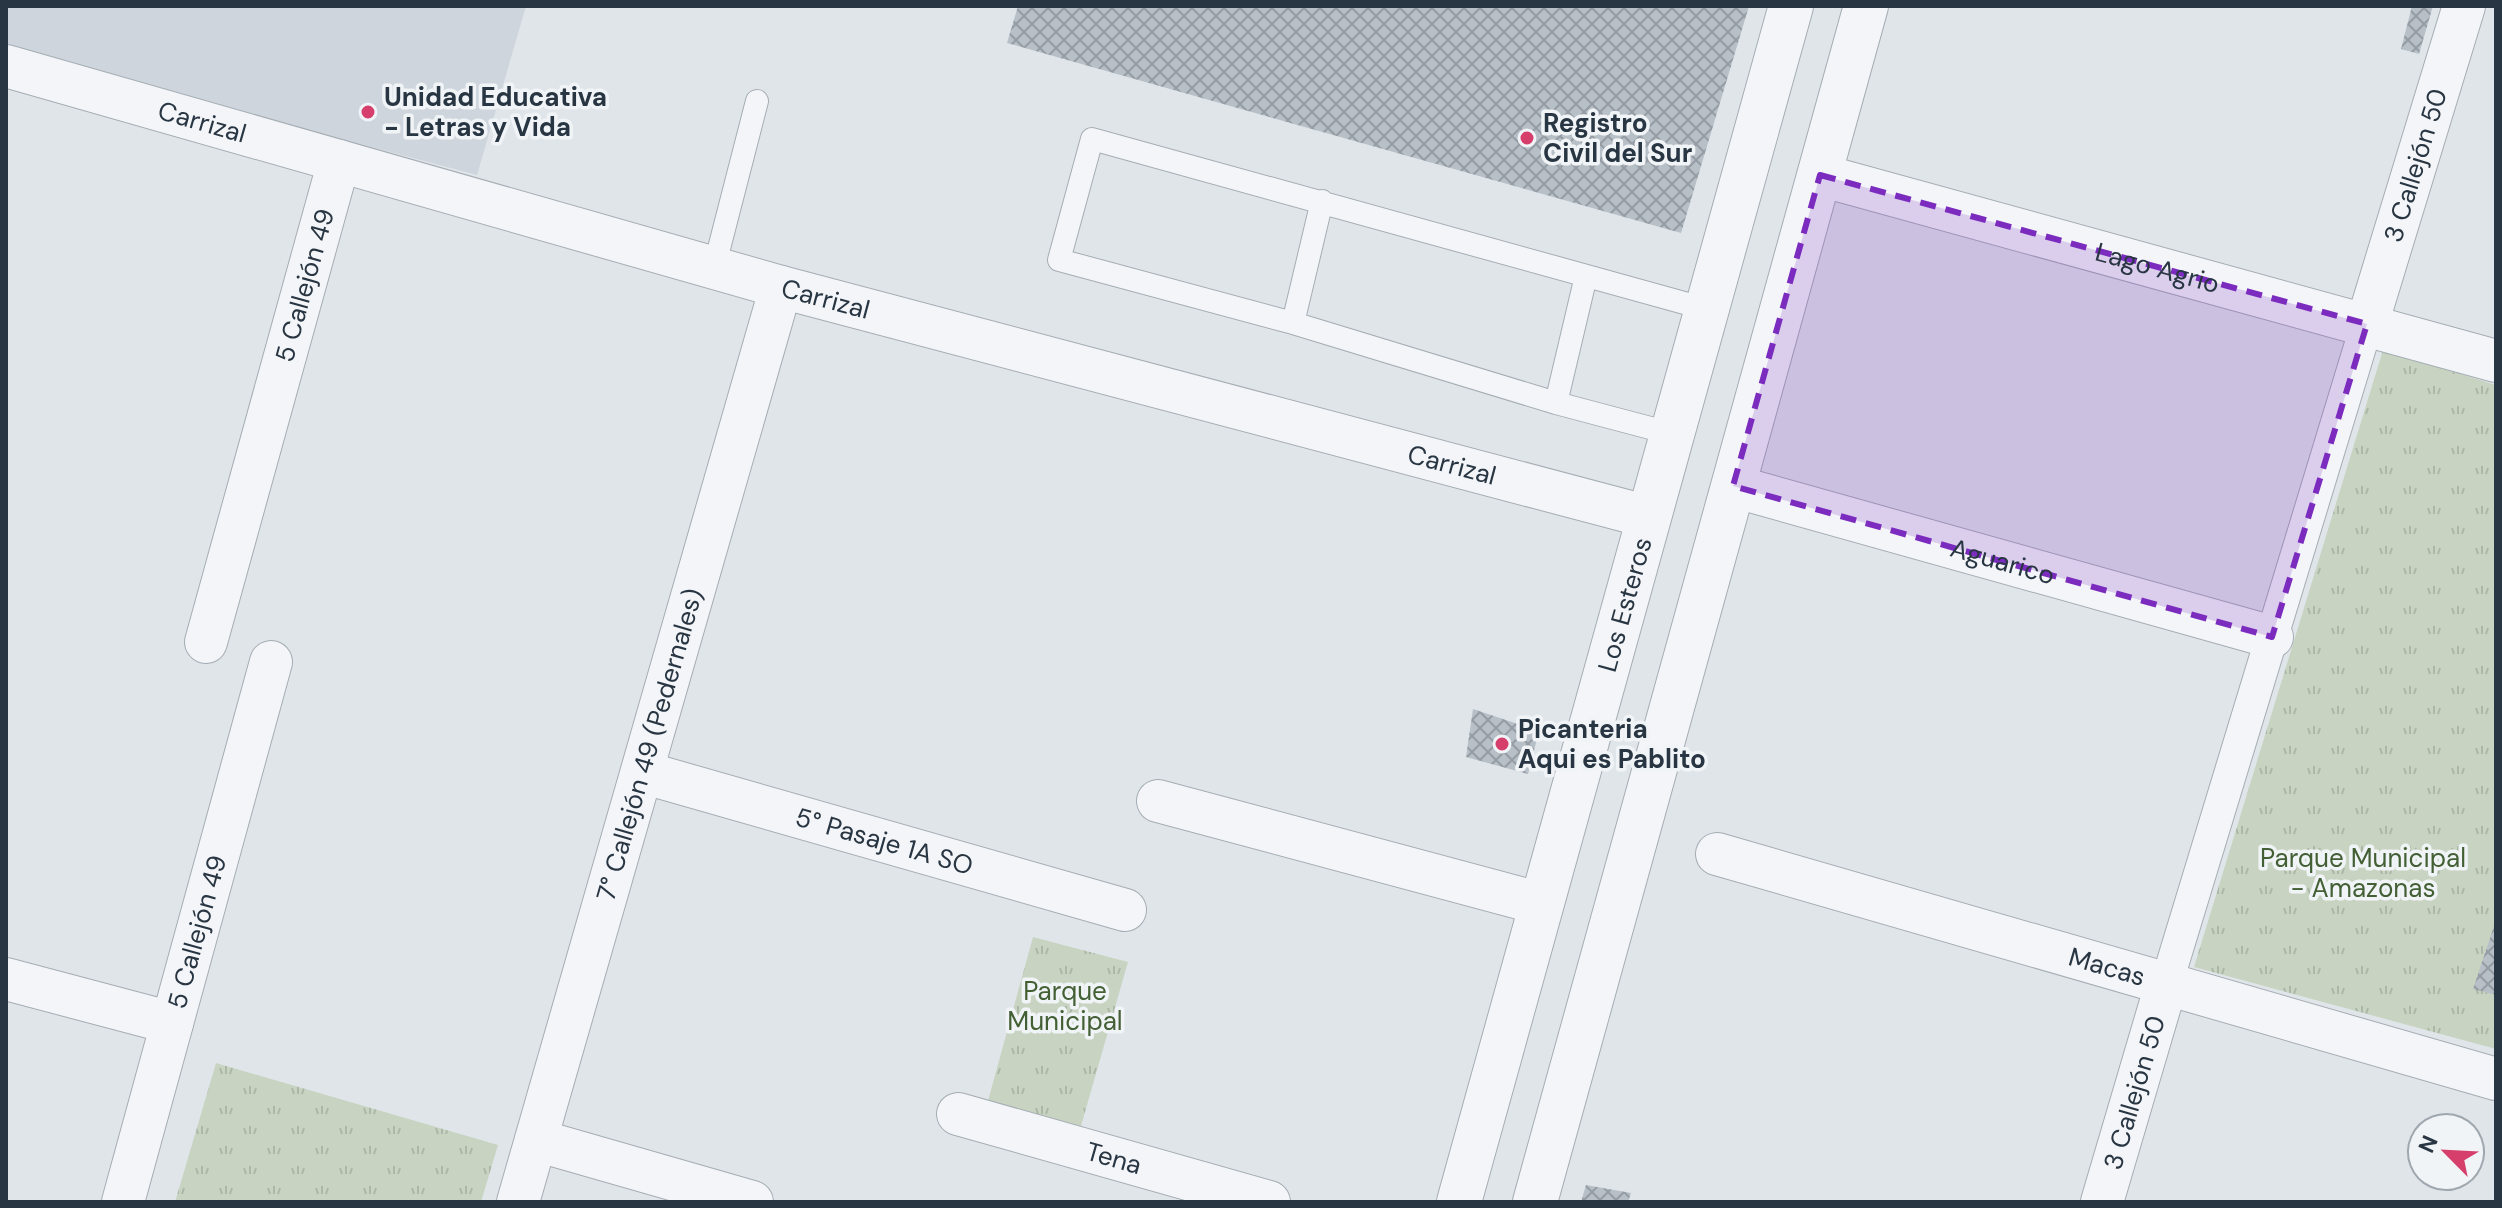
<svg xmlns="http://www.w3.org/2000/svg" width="2502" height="1208" font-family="'DM Sans',sans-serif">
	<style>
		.built { fill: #ced5dc }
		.park { fill: url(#park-tufts) }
		.building { fill: url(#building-cross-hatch) }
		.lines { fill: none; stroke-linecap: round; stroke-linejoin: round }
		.service-casing { stroke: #a5adb4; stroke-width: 24 }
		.pedestrian-casing { stroke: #a5adb4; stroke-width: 34 }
		.minor-casing { stroke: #a5adb4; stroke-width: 44 }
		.tertiary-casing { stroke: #a5adb4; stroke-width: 46 }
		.service { stroke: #f3f5f8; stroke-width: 22 }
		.pedestrian { stroke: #f3f5f8; stroke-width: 32 }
		.minor { stroke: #f3f5f8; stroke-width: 42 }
		.tertiary { stroke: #f3f5f8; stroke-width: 44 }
		.marked { fill: #7b2cbf; fill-opacity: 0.2; stroke: #7b2cbf; stroke-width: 6; stroke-dasharray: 16 10; stroke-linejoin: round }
		.poi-dot { fill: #d63e6c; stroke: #f0f4f7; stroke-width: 3 }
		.labels { text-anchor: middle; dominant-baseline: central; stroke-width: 7; stroke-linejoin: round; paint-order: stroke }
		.poi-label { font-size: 26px; font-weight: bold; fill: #283542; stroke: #f0f4f7; text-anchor: start }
		.street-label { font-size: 26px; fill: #283542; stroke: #f0f4f7 }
		.park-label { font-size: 26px; fill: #435f34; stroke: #f0f4f7 }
	</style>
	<defs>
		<pattern id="park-tufts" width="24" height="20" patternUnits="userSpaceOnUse" patternTransform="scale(2)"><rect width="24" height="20" fill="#c8d4c1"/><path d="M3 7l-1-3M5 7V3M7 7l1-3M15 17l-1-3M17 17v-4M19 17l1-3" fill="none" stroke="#acb7a7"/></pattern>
		<pattern id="building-cross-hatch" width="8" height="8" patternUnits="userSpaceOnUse" patternTransform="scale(2)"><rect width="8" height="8" fill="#b7bfc7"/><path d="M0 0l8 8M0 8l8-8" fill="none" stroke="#959ca3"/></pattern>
	</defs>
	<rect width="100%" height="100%" fill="#e0e5ea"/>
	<path class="built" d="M8 6H526L477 175 6 50Z"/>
	<path class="park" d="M2383 350 2496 385V1049L2194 967Z
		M1033 937 1128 962 1079 1133 986 1108Z
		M216 1063 498 1145 481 1202H175Z"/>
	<path class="building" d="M1018 6H1749L1681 233 1007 43Z
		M2412 6H2433L2419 54 2401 49Z
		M1473 709 1539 731 1528 774 1466 757Z
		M2496 920V995L2473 989Z
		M1586 1185 1631 1193 1628 1202H1581Z"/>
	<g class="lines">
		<defs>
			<path id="service" d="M714 268 757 101
				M1586 276 1556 403 1293 323 1059 260 1092 139 1706 309
				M1293 323 1322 201
				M1556 403 1673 434"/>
			<path id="pedestrian" d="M2166 985 2367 324"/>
			<g id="minor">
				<path id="s1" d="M6 66 781 287 1649 517"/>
				<path id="s2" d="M1820 175 2496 361"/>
				<path id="s3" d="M2367 324 2464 6"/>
				<path id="s4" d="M1733 486 2272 637"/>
				<path id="s5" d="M206 642 339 161"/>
				<path id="s6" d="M642 772 1125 910"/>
				<path d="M1158 801 1542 904"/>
				<path id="s7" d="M1717 854 2496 1079"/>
				<path d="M6 979 172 1023"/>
				<path id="s8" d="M958 1114 1269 1202"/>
				<path d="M536 1140 752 1202"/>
				<path id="s9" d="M123 1202 271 662"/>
				<path id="s10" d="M518 1202 781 287"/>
				<path id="s11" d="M2102 1202 2166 985"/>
			</g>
			<g id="tertiary">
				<path id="s12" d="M1459 1202 1791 6"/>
				<path d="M1535 1202 1866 6"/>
			</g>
		</defs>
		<use href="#service" class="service-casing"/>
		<use href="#pedestrian" class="pedestrian-casing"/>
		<use href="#minor" class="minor-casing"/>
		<use href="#tertiary" class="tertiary-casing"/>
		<use href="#service" class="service"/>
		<use href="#pedestrian" class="pedestrian"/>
		<use href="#minor" class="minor"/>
		<use href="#tertiary" class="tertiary"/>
	</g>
	<path class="marked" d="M1820 175 2367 324 2272 637 1733 486Z"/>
	<g class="poi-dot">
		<circle cx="368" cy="112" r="8"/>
		<circle cx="1527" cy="138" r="8"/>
		<circle cx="1502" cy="744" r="8"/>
	</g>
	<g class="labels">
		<g class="poi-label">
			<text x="384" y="97">Unidad Educativa<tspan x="384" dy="30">- Letras y Vida</tspan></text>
			<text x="1543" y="123">Registro<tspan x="1543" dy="30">Civil del Sur</tspan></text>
			<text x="1518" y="729">Picanteria<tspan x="1518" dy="30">Aqui es Pablito</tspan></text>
		</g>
		<g class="street-label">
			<text stroke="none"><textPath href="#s1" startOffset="204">Carrizal</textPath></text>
			<text stroke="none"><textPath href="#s3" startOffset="166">3 Callejón 50</textPath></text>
			<text stroke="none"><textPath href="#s2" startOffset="350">Lago Agrio</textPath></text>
			<text stroke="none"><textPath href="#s5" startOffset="370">5 Callejón 49</textPath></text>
			<text stroke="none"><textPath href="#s1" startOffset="852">Carrizal</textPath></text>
			<text stroke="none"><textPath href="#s1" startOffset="1500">Carrizal</textPath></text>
			<text stroke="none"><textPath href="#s4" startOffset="280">Aguarico</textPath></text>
			<text stroke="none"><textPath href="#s12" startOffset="620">Los Esteros</textPath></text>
			<text stroke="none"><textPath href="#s10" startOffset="476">7° Callejón 49 (Pedernales)</textPath></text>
			<text stroke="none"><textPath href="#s6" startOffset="252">5° Pasaje 1A SO</textPath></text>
			<text stroke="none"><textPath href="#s9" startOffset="280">5 Callejón 49</textPath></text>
			<text stroke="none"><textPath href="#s7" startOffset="406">Macas</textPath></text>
			<text stroke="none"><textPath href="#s11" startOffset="114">3 Callejón 50</textPath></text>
			<text stroke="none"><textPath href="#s8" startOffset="162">Tena</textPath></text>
		</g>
		<g class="park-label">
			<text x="2363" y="858">Parque Municipal<tspan x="2363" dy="30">- Amazonas</tspan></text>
			<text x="1065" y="991">Parque<tspan x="1065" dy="30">Municipal</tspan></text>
		</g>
	</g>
	<rect width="2502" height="1208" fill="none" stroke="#283542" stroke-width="16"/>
	<g transform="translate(2446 1152) rotate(294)"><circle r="38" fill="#f0f4f7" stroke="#a0a8af" stroke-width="2"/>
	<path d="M0-6L14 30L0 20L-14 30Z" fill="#d63e6c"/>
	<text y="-12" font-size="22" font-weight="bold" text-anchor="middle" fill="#283542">N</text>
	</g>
</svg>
